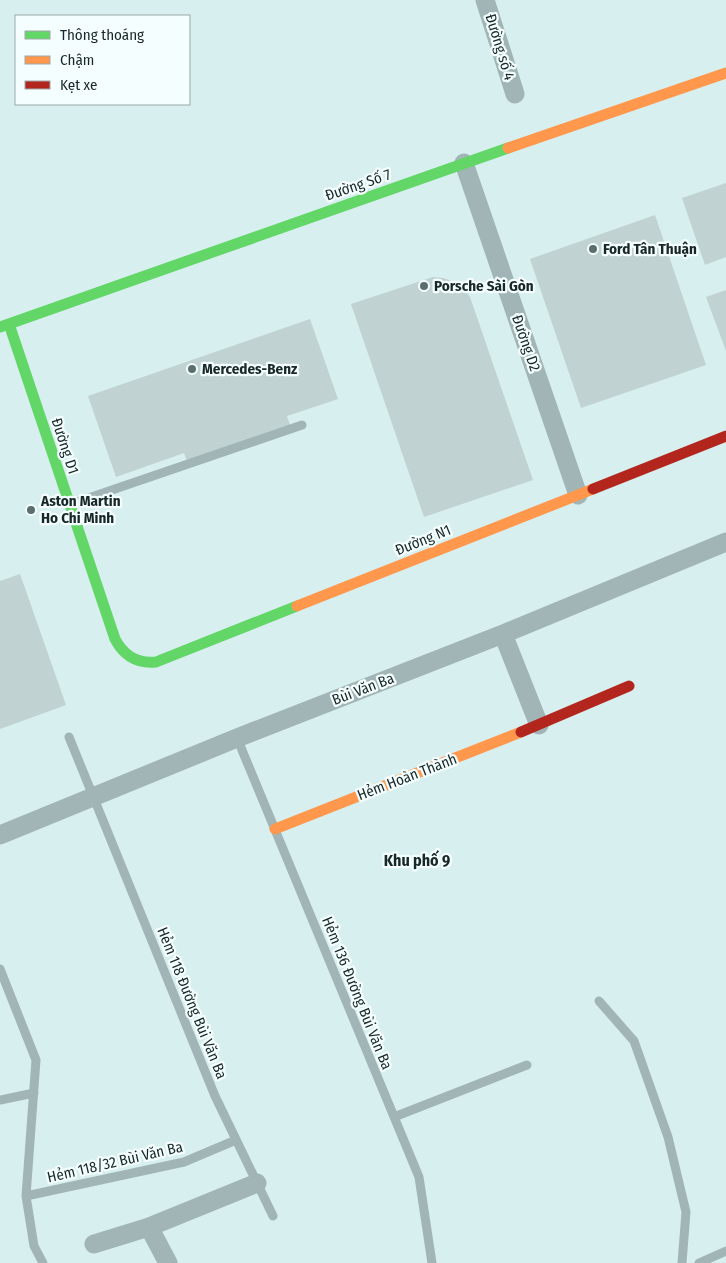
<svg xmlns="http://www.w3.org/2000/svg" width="726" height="1263" font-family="'Fira Sans Condensed',sans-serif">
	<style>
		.building { fill: #c0d2d2 }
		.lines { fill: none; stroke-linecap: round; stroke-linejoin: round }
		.lane { stroke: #a1b5b6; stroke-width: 9 }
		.street { stroke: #a1b5b6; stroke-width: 19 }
		.fast { stroke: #63d668; stroke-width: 11 }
		.slow { stroke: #ff974d; stroke-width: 11 }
		.jam { stroke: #b3261e; stroke-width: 11 }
		.poi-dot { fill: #5b6e6e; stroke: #f5fefe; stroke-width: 2 }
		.labels { text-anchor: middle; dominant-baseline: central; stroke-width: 4.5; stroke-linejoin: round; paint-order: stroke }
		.street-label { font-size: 15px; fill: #182829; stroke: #f5fefe }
		.poi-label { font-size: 15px; font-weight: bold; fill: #182829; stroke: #f5fefe; text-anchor: start }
		.neighbourhood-label { font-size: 16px; font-weight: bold; fill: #182829; stroke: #f5fefe }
	</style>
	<rect width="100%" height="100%" fill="#d8efef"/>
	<path class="building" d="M726 183V257L705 265 682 198Z
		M655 215 706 365 581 408 530 259Z
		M433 277 443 278 455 282 464 289 470 297 533 480 424 517 351 304Z
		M726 290V351L706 297Z
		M310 319 338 399 287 416 290 425 187 461 184 453 116 477 88 396Z
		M20 574 66 705 0 729V581Z"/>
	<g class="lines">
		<path class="lane" d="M71 504 302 425
			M69 737 215 1096 273 1216
			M237 738 419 1177 432 1263
			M0 969 36 1060 26 1196 34 1246 43 1263
			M599 1001 634 1041 668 1137 686 1212 682 1263
			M0 1100 34 1093
			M394 1117 527 1065
			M26 1196 184 1162 236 1140
			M699 1263 726 1251"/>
		<path class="street" d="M485 0 515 94
			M464 163 578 495
			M503 634 539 725
			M0 835 237 738 503 634 726 542
			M149 1227 168 1263
			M94 1244 149 1227 257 1183"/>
		<path class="fast" d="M9 324 115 639C124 656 137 664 156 662L297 606
			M0 327 508 148"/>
		<path class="slow" d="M508 148 726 73
			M297 606 593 489
			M275 829 521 732"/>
		<path class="jam" d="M593 489 726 436
			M521 732 629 686"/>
	</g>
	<g class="poi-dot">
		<circle cx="593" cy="249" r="5"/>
		<circle cx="424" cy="286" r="5"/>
		<circle cx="192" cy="369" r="5"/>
		<circle cx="31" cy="510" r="5"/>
	</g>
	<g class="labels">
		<g class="street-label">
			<text transform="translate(500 47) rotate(73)">Đường số 4</text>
			<text transform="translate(358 185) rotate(-19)">Đường Số 7</text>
			<text transform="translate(526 343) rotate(71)">Đường D2</text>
			<text transform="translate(65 446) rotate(72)">Đường D1</text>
			<text transform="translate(423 540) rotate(-22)">Đường N1</text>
			<text transform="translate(363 689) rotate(-21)">Bùi Văn Ba</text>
			<text transform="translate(407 777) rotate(-21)">Hẻm Hoàn Thành</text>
			<text transform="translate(357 993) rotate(68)">Hẻm 136 Đường Bùi Văn Ba</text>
			<text transform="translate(192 1003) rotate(68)">Hẻm 118 Đường Bùi Văn Ba</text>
			<text transform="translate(115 1162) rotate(-13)">Hẻm 118/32 Bùi Văn Ba</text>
		</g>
		<g class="poi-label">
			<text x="603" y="249">Ford Tân Thuận</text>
			<text x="434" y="286">Porsche Sài Gòn</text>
			<text x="202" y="369">Mercedes-Benz</text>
			<text x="41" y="501">Aston Martin<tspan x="41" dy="17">Ho Chi Minh</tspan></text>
		</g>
		<g class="neighbourhood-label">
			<text x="417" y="860">Khu phố 9</text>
		</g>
	</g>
	<rect x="15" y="15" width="175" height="90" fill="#f5fefe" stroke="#9da8a9"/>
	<rect x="25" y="31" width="25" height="8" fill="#63d668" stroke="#9da8a9"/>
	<text x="60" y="40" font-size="15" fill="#182829">Thông thoáng</text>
	<rect x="25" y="56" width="25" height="8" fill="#ff974d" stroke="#9da8a9"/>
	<text x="60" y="65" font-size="15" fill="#182829">Chậm</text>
	<rect x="25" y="81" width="25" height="8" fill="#b3261e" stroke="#9da8a9"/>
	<text x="60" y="90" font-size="15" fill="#182829">Kẹt xe</text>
</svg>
